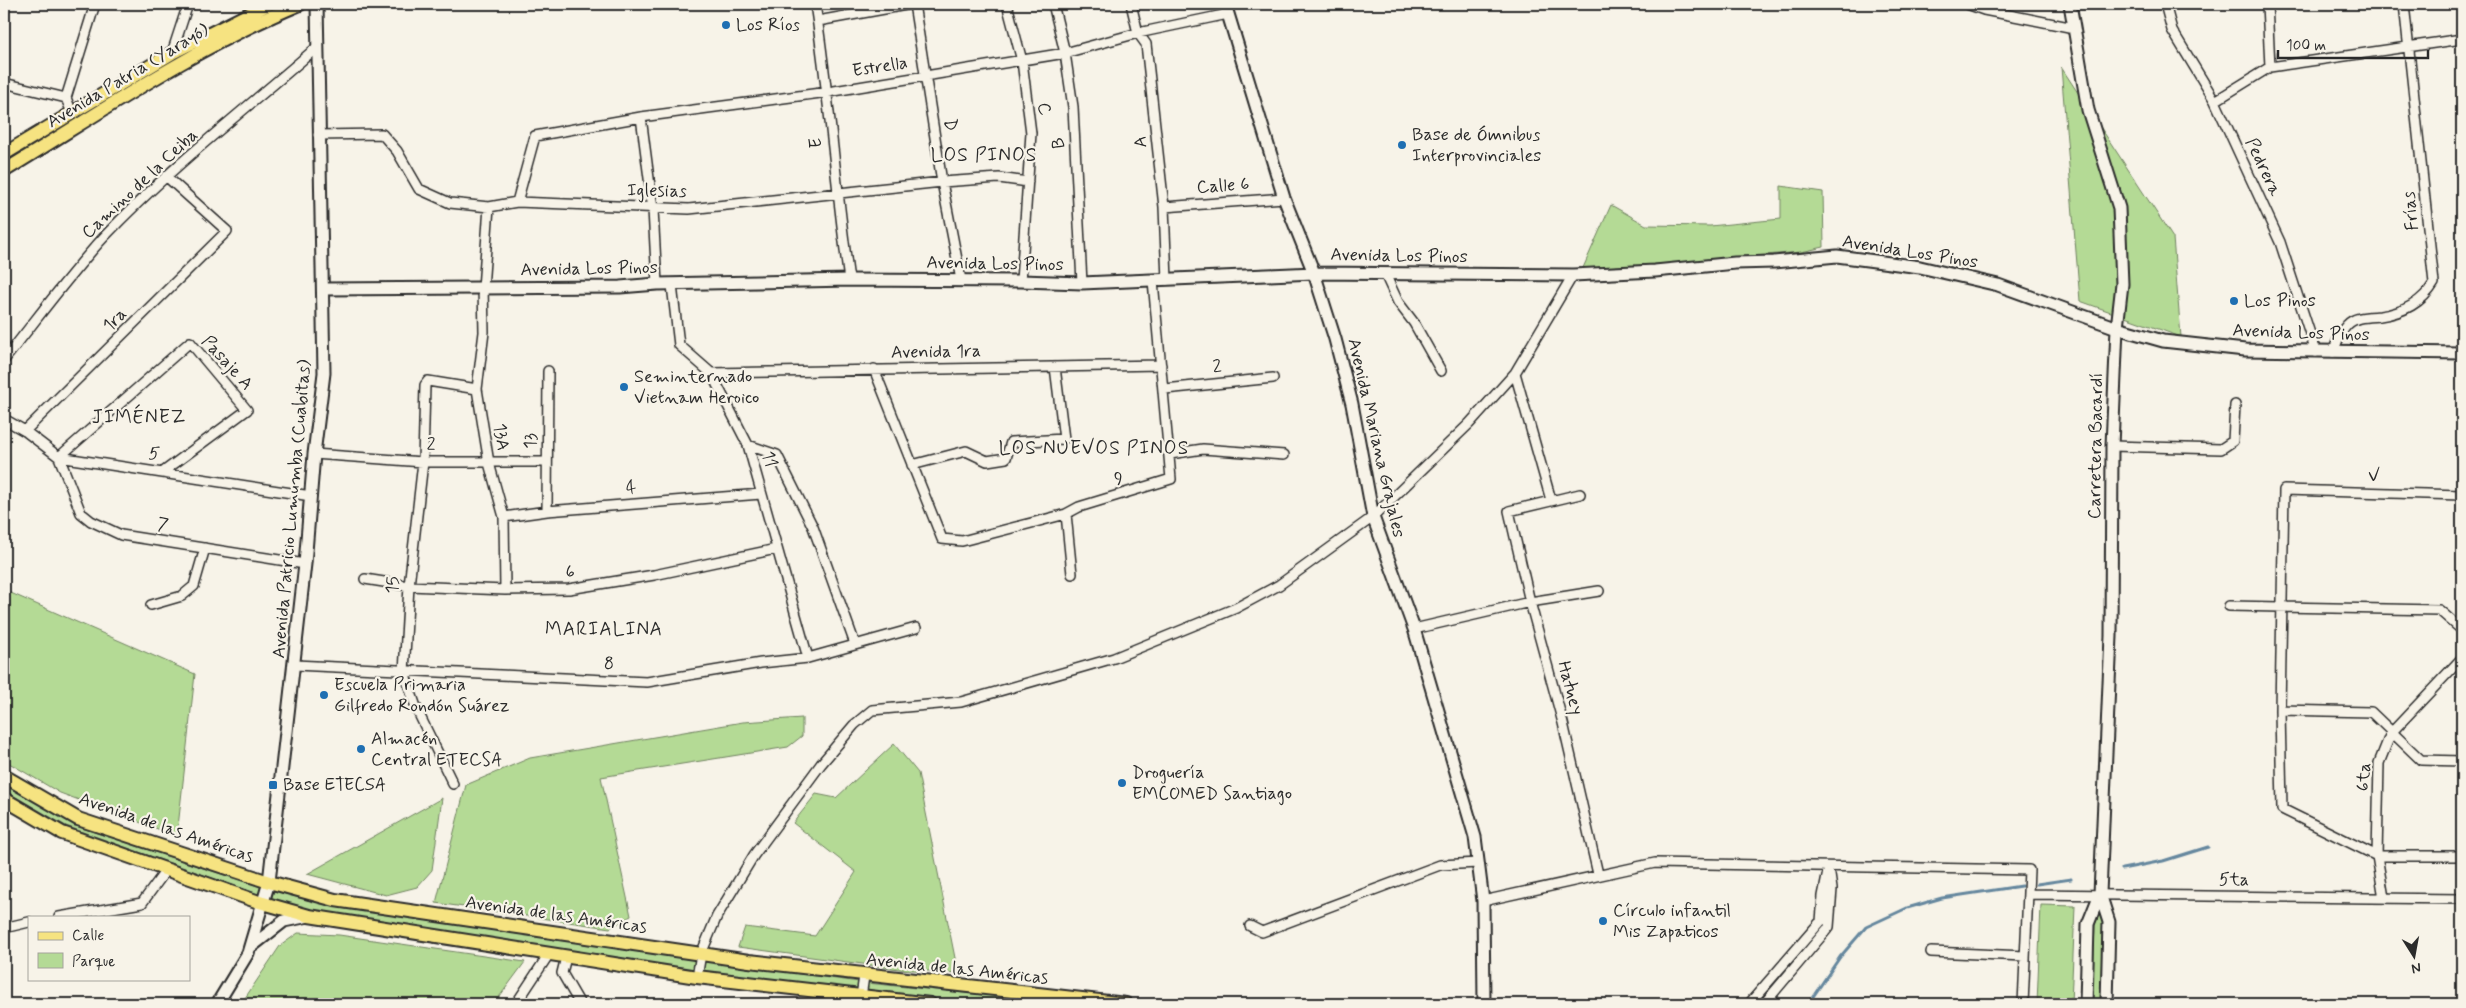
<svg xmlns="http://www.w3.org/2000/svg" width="2466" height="1008" font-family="Mynerve,sans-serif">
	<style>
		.green { fill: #b4da95; stroke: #708260 }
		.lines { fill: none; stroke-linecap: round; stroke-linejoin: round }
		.stream { stroke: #65879e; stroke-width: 3 }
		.street-casing { stroke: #2b2b2b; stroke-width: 12 }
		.secondary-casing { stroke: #2b2b2b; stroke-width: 15 }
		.primary-casing { stroke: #2b2b2b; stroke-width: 16 }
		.street { stroke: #f7f3e8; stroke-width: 9 }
		.secondary { stroke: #f7f3e8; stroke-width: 11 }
		.primary { stroke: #f6e381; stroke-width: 12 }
		.poi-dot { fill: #1f6fb2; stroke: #f7f3e8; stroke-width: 2 }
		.labels { text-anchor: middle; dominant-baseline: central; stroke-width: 4.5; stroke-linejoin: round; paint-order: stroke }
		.poi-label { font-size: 18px; fill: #2b2b2b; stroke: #f7f3e8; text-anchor: start }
		.street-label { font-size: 18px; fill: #2b2b2b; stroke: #f7f3e8 }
		.neighbourhood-label { font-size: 19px; letter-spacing: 1px; fill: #2b2b2b; stroke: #f7f3e8 }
	</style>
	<rect width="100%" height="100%" fill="#f7f3e8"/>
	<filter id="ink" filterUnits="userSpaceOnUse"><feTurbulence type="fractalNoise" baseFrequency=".02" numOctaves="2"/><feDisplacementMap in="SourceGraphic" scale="10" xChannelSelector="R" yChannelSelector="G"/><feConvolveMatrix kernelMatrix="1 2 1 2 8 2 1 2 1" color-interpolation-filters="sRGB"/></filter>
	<g filter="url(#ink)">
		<path class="green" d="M2061 67 2173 238 2181 337 2080 301Z
			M1781 186 1823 192 1824 247 1801 252 1659 264 1583 268 1611 205 1646 225 1710 226 1781 219Z
			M4 590 195 674 177 836 60 793 4 760Z
			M802 718V736L788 747 601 777 631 916 610 928 436 903 466 785 530 758 743 722Z
			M894 744 918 773 958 973 899 969 738 947 745 927 815 936 856 872 793 823 816 794 836 798Z
			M4 784 76 826 261 887 260 895 66 826 4 790Z
			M442 798 432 870 417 887 386 895 307 874Z
			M274 891 334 907 695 960 694 971 311 911 271 899Z
			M1826 897 1825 925 1760 1004H1754L1812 936Z
			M2041 905 2075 906 2071 1004H2037Z
			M2099 913 2103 925 2100 1004H2092L2095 925Z
			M298 933 339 935 525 962 494 1004H241L280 946Z
			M704 961 859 982 858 991 703 972Z
			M867 983 1072 1004H984L866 991Z
			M750 999 823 1004H749Z"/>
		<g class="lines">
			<path class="stream" d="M2122 869 2163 861 2208 847
				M2037 884 2071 879
				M1808 1004 1840 957 1866 927 1907 908 1942 898 2021 886"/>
			<defs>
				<path id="street" d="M815 4C829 96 836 188 849 280
					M914 4 942 182 961 280
					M1007 4 1022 61 1031 133 1021 281
					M1053 4 1065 53 1073 107 1082 283
					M1131 4 1138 33 1146 44 1164 207 1167 280
					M1967 4 1984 10 2074 28
					M2165 4 2172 30 2215 101 2280 242 2316 352
					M2267 4 2270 67
					M818 21 912 4
					M172 53 188 4
					M4 83 66 98
					M2215 101 2270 67 2462 39
					M72 113 66 98 95 4
					M641 117 653 209 657 284
					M318 135 382 134 397 151 419 189 450 203 489 207 517 202 689 209 942 182 999 178 1028 182
					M517 202 535 136 641 117 828 92 1065 53 1138 33 1228 14
					M489 207 483 288 484 332 477 389 489 463 504 517 505 590
					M1164 207 1284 198
					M1385 274 1398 302 1414 323 1441 371
					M672 285 679 345 711 373 748 445 808 658
					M2333 352C2337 342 2340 332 2347 325 2355 316 2369 317 2380 316 2403 313 2423 302 2434 283L2404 4
					M4 360C37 319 68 276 104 237 169 168 245 110 316 48
					M874 369 942 539 962 541 1066 514 1079 507 1171 479 1153 281
					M711 373 1161 365
					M1515 373 1551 500
					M1165 389 1273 378
					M4 419 25 431 59 457 311 496
					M25 431 227 231 167 177
					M748 445 777 455 813 527 855 644
					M2112 446 2221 449 2233 441 2235 405
					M314 454 423 462H547
					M1170 454 1203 449 1284 455
					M912 465 966 451 987 461 1006 458 1011 442 1064 439 1055 367
					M163 472 247 410 190 342 59 457 81 513 91 521 121 535 305 564
					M1580 494 1509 511 1530 602 1563 723 1598 874
					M2462 495 2284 490 2280 710 2282 809 2377 856H2462
					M547 511 548 371
					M1066 514 1072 574
					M504 517 547 511 761 494
					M365 579 409 586 505 590 569 589 654 575 776 549
					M151 605 182 596 194 586 205 548
					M2229 606 2439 610 2462 630
					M1414 629 1530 602 1599 591
					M295 665 647 682 761 663 808 658 916 628
					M2280 710 2371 712 2421 760 2462 761
					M453 784 417 710 404 672 409 586 423 462 425 385 428 381 477 389
					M2029 894 2462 899
					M2384 898 2377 856 2379 763 2391 733 2462 658
					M1483 901 1655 863 2029 870 2023 1004
					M59 917 142 903 167 869
					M1250 926 1262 932 1440 865 1478 863
					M4 928 29 922
					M1931 952 2025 956
					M566 957 562 973 580 1004
					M697 977 701 954 717 916 754 855 821 764 854 725 872 710 961 702 1114 658 1236 608 1279 585 1373 517 1469 424 1515 373 1573 275
					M516 1004 549 954
					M864 1004 861 997 864 976
					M1749 1004 1821 921 1823 896 1829 867
					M1764 1004 1829 927 1832 889 1830 875"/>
				<path id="secondary" d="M1225 4 1284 198 1314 273 1335 339 1352 404 1373 517 1414 629 1475 837 1483 901 1484 1004
					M2070 4 2088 110 2119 208 2122 284 2117 328 2112 446 2111 636 2100 894
					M323 289 620 287 657 284 849 280 1021 281 1082 283 1314 273 1573 275 1655 271 1735 263 1774 262 1837 256 1920 267 1998 285 2117 328 2163 341 2245 350 2462 353
					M252 946 284 921 309 916
					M217 1004 248 953 269 882 305 564 314 454 324 373 317 4
					M2086 1004 2088 924 2100 894 2109 922 2107 1004"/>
				<path id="primary" d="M4 154 172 53 269 4
					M4 171C101 112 195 47 300 4
					M4 776 78 819 269 882 335 900 749 961 1126 1004
					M4 799 62 833 256 901 309 916 697 977 930 1004"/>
			</defs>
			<use href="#street" class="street-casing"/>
			<use href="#secondary" class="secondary-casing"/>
			<use href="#primary" class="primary-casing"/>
			<use href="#street" class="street"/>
			<use href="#secondary" class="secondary"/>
			<use href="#primary" class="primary"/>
		</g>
	</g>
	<g class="poi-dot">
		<circle cx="726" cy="25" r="5"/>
		<circle cx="1402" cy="145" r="5"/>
		<circle cx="2234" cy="301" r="5"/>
		<circle cx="624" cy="387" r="5"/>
		<circle cx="324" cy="695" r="5"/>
		<circle cx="361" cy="749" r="5"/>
		<circle cx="1122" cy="783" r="5"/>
		<rect x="268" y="780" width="10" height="10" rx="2.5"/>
		<circle cx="1603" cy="921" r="5"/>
	</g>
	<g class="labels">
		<g class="poi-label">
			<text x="736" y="25">Los Ríos</text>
			<text x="1412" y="135">Base de Ómnibus<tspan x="1412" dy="21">Interprovinciales</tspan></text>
			<text x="2244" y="301">Los Pinos</text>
			<text x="634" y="377">Seminternado<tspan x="634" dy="21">Vietnam Heroico</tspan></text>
			<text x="334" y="685">Escuela Primaria<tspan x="334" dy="21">Gilfredo Rondón Suárez</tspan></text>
			<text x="371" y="739">Almacén<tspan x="371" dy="21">Central ETECSA</tspan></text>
			<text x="1132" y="773">Droguería<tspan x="1132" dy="21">EMCOMED Santiago</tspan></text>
			<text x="283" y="785">Base ETECSA</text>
			<text x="1613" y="911">Círculo infantil<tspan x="1613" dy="21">Mis Zapaticos</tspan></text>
		</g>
		<g class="street-label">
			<text transform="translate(880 67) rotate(-9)">Estrella</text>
			<text transform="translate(128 76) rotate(-31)">Avenida Patria (Yarayó)</text>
			<text transform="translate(1044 109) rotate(83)">C</text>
			<text transform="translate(950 125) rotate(82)">D</text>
			<text transform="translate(1141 142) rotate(-96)">A</text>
			<text transform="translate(816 143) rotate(-95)">E</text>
			<text transform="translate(1059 143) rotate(-93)">B</text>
			<text transform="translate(2263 167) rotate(65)">Pedrera</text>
			<text transform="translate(140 184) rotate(-43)">Camino de la Ceiba</text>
			<text transform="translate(1223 186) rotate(-4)">Calle 6</text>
			<text transform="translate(657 191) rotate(1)">Iglesias</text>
			<text transform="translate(2411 211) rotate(-96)">Frías</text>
			<text transform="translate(1910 252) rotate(9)">Avenida Los Pinos</text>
			<text transform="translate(1399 256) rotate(1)">Avenida Los Pinos</text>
			<text transform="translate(995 264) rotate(1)">Avenida Los Pinos</text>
			<text transform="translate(589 269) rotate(-1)">Avenida Los Pinos</text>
			<text transform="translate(115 320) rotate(-45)">1ra</text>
			<text transform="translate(2301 333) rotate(2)">Avenida Los Pinos</text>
			<text transform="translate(936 352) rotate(-1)">Avenida 1ra</text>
			<text transform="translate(227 363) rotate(48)">Pasaje A</text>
			<text transform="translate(1217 367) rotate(-6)">2</text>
			<text transform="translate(501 437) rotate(81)">13A</text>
			<text transform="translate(1376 438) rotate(77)">Avenida Mariana Grajales</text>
			<text transform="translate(531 441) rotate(-89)">13</text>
			<text transform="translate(431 445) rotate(2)">2</text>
			<text transform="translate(2096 446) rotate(-89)">Carretera Bacardí</text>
			<text transform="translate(154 454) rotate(8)">5</text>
			<text transform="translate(769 459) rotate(75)">11</text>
			<text transform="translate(2374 476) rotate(1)">V</text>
			<text transform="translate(1119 479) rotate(-16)">9</text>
			<text transform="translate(631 488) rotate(-4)">4</text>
			<text transform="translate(292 509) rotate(-85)">Avenida Patricio Lumumba (Cuabitas)</text>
			<text transform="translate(163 525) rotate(9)">7</text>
			<text transform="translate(570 572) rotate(-6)">6</text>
			<text transform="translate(393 585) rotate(-85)">15</text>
			<text transform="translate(609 664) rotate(2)">8</text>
			<text transform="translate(1570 688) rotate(75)">Hatuey</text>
			<text transform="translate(2364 777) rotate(-85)">6ta</text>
			<text transform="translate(166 828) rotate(19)">Avenida de las Américas</text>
			<text transform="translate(2234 880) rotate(1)">5ta</text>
			<text transform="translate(556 915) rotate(8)">Avenida de las Américas</text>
			<text transform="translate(957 969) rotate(6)">Avenida de las Américas</text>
		</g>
		<g class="neighbourhood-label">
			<text x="984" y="155">LOS PINOS</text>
			<text x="139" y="417">JIMÉNEZ</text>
			<text x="1094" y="448">LOS NUEVOS PINOS</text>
			<text x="604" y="629">MARIALINA</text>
		</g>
	</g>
	<rect width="2466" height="1008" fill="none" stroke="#f7f3e8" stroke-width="20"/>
	<rect x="10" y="10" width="2446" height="988" fill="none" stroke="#2b2b2b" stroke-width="2" filter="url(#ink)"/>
	<rect x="28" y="916" width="162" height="65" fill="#f7f3e8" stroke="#a5a39c"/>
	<rect x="38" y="932" width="25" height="8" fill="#f6e381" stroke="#a5a39c"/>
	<text x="72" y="940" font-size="15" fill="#2b2b2b">Calle</text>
	<rect x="38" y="953" width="25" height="15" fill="#b4da95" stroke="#a5a39c"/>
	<text x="72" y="966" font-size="15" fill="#2b2b2b">Parque</text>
	<g transform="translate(2414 956) rotate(169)" stroke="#f7f3e8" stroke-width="4" paint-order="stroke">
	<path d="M0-4L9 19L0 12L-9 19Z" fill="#2b2b2b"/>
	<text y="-8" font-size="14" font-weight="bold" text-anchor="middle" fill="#2b2b2b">N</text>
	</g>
	<path d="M2278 50v8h150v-8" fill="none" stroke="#2b2b2b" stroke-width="2.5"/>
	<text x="2286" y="50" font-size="15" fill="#2b2b2b" stroke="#f7f3e8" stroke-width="4" paint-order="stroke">100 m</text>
</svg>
